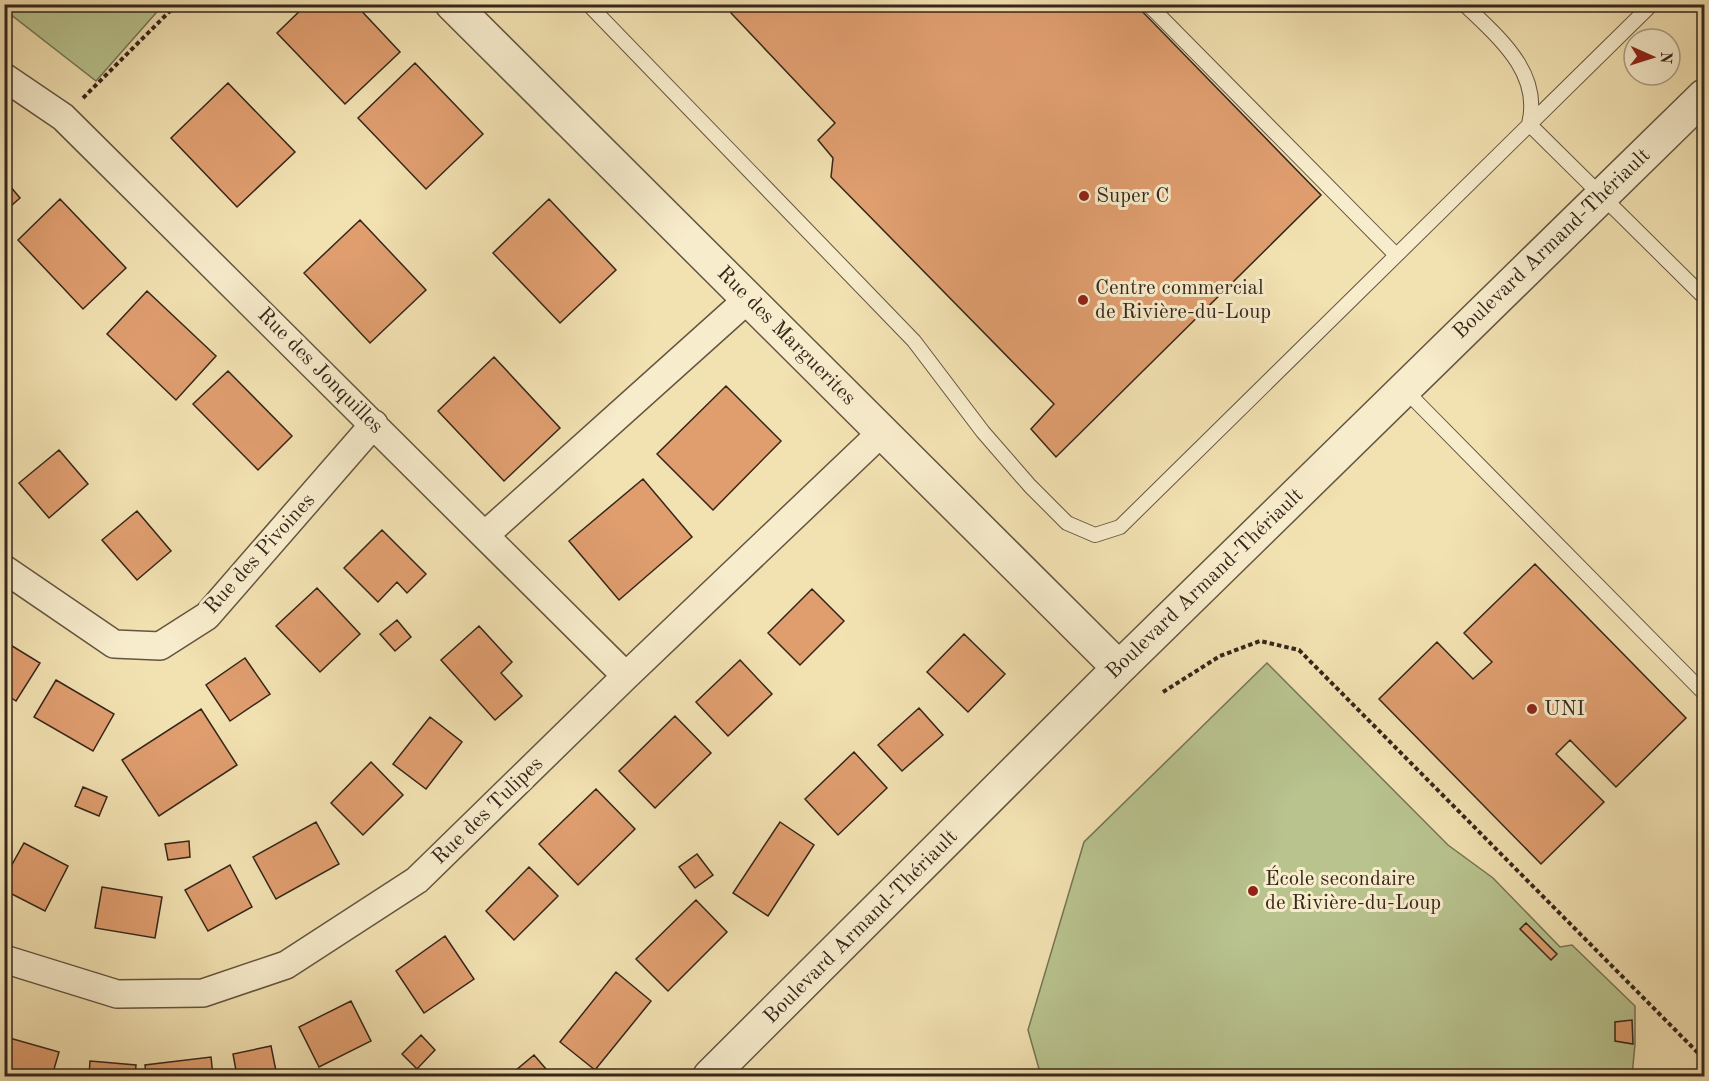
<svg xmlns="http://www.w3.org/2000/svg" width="1709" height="1081" font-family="'Old Standard TT',serif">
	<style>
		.green { fill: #b8c38e; stroke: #767454; stroke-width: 1.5 }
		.building { fill: #e09e6f; stroke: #35261b; stroke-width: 1.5 }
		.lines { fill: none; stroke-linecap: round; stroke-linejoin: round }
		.service-casing { stroke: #645540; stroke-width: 16 }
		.minor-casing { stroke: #645540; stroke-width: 30 }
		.tertiary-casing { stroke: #645540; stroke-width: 36 }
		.path { stroke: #35261b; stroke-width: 4; stroke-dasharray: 4.5 3; stroke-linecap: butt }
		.service { stroke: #f7eccc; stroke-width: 14 }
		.minor { stroke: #f7eccc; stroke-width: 27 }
		.tertiary { stroke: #f7eccc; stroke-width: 33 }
		.poi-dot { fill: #8f2418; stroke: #f7eccc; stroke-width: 2 }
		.labels { text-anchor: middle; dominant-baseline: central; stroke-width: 6; stroke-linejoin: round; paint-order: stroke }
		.poi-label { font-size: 21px; fill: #35261b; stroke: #f7eccc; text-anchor: start }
		.street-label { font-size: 21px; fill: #35261b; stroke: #f7eccc }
	</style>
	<rect width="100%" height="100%" fill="#f2e1b1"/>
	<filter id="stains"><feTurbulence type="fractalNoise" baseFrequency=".00333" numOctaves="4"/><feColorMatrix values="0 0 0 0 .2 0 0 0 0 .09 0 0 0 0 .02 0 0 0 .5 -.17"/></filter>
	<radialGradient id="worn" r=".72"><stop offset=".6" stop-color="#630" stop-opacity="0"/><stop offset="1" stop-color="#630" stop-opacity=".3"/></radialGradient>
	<path class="green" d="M4 5 5 4 163 5 96 81 5 10Z
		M1267 663 1448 845 1493 878 1560 947 1572 945 1635 1006V1044L1632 1076H1041L1028 1030 1084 842Z"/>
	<path class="building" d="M307 4H355L400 52 345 104 277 33Z
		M731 4H1135L1321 195 1056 457 1031 429 1054 404 831 177 833 158 818 140 835 123 731 13Z
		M415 63 483 134 426 189 358 118Z
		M228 83 295 152 237 207 171 138Z
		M4 179 20 198 4 212Z
		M60 199 126 268 83 309 18 240Z
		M549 199 616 270 560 323 493 253Z
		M360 220 426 290 370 343 304 273Z
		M147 291 216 356 176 400 107 334Z
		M494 357 560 428 504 481 438 411Z
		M228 371 292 436 258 470 193 404Z
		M726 386 781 441 713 510 657 454Z
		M59 450 88 484 49 518 19 483Z
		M643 479 692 537 619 600 569 541Z
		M137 511 171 551 137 580 102 540Z
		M382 530 426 574 407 593 397 582 378 602 344 568Z
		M1535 564 1686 718 1616 787 1570 740 1556 754 1604 802 1541 864 1379 699 1437 642 1473 679 1492 662 1464 633Z
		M317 588 360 634 320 672 276 626Z
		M812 589 844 621 800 665 768 633Z
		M397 620 411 637 395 651 380 634Z
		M479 626 512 662 501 673 522 696 495 720 441 660Z
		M964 634 1005 674 968 712 927 672Z
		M4 641 40 663 16 701 4 693Z
		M245 658 270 694 230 721 206 685Z
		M740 660 772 694 728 736 696 702Z
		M56 680 114 714 93 751 34 717Z
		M919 708 943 735 902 771 878 745Z
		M201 709 237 765 159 816 122 760Z
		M675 716 711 753 655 808 619 771Z
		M430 717 462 742 426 789 393 764Z
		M854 752 887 788 838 835 805 799Z
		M371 762 403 795 363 835 331 803Z
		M83 787 107 797 99 816 75 806Z
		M596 789 635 829 578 885 539 844Z
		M316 822 339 864 276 899 253 857Z
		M780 822 814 845 768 916 733 893Z
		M189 841 190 857 168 860 165 844Z
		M24 843 68 866 45 911 4 890V879Z
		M697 854 713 875 695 888 679 867Z
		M230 865 252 907 208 931 185 890Z
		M529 867 558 896 514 940 486 911Z
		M102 887 162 897 155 938 95 928Z
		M696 900 727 932 668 991 636 959Z
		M1526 923 1557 954 1551 960 1520 929Z
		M445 936 474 979 424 1013 396 971Z
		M616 972 651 1001 595 1070 560 1042Z
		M351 1001 371 1041 319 1067 299 1027Z
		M1632 1020 1633 1044 1615 1041V1022Z
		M421 1035 435 1050 417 1069 402 1054Z
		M6 1037 59 1052 52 1076H4Z
		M271 1046 277 1076H237L233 1054Z
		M534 1055 552 1076H509Z
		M211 1057 213 1076H146L145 1065Z
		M90 1061 136 1065 135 1076H89Z"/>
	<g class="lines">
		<defs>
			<path id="service" d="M588 4 914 341 983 432 1030 486 1067 523 1095 535 1120 527 1652 4
				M1148 4 1396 255
				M1464 4C1498 37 1542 72 1529 124L1704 297
				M1403 388 1704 693"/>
			<path id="minor" d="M4 77 63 117 626 676
				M485 535 748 299
				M4 569 114 644 160 646 207 616 374 424
				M4 959 117 994 203 993 286 965 417 880 626 676 882 432"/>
			<path id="tertiary" d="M452 4 1119 668
				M710 1076 1119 668 1704 96"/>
		</defs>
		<use href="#service" class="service-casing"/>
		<use href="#minor" class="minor-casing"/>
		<use href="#tertiary" class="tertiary-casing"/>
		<path class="path" d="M83 98 177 4
			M1163 692 1220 656 1260 641 1299 650 1704 1059"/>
		<use href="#service" class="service"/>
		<use href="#minor" class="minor"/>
		<use href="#tertiary" class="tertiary"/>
	</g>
	<g class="poi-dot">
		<circle cx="1084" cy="196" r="6"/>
		<circle cx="1083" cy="300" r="6"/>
		<circle cx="1532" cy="709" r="6"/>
		<circle cx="1253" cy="891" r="6"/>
	</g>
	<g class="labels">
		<g class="poi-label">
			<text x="1096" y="196">Super C</text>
			<text x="1095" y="288">Centre commercial<tspan x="1095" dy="24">de Rivière-du-Loup</tspan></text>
			<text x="1544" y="709">UNI</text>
			<text x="1265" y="879">École secondaire<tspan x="1265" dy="24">de Rivière-du-Loup</tspan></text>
		</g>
		<g class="street-label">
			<text transform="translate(1552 244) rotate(-44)">Boulevard Armand-Thériault</text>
			<text transform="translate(786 336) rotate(45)">Rue des Marguerites</text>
			<text transform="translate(320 371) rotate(45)">Rue des Jonquilles</text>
			<text transform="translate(260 554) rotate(-48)">Rue des Pivoines</text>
			<text transform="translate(1205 584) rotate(-44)">Boulevard Armand-Thériault</text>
			<text transform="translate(488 811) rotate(-44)">Rue des Tulipes</text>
			<text transform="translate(861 927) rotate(-45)">Boulevard Armand-Thériault</text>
		</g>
	</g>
	<rect width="1709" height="1081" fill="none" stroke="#f2e1b1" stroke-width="24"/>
	<rect x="6" y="6" width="1697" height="1069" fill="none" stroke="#35261b" stroke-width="3"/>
	<rect x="12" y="12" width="1685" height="1057" fill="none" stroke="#35261b" stroke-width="1.5"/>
	<g transform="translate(1652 57) rotate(93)"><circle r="28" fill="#f7eccc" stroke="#a99d85" stroke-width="1.5"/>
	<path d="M0-4.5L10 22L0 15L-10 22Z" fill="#8f2418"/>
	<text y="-9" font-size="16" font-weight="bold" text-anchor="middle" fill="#35261b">N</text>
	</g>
	<rect width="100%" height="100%" filter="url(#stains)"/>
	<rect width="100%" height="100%" fill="url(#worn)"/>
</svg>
